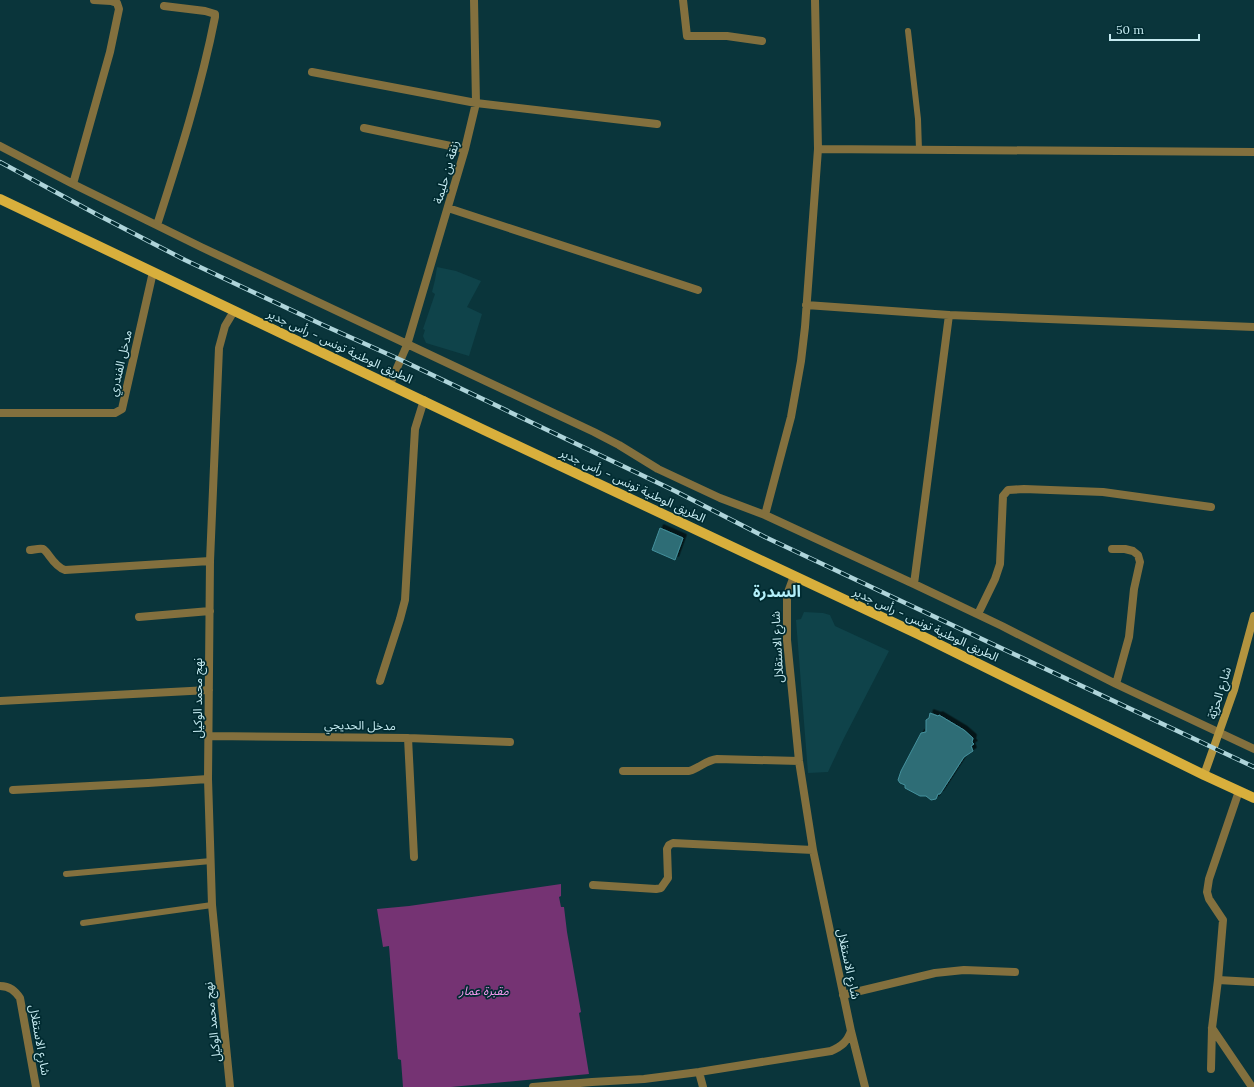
<svg xmlns="http://www.w3.org/2000/svg" width="1254" height="1087" font-family="Lora,'Noto Sans Arabic',serif">
	<style>
		.built { fill: #0f434a }
		.green { fill: #753373 }
		.building { fill: #2f6d76; stroke: #44919d; filter: url(#shadow) }
		.lines { fill: none; stroke-linecap: round; stroke-linejoin: round }
		.lane { stroke: #83703e; stroke-width: 6 }
		.street { stroke: #83703e; stroke-width: 8 }
		.secondary { stroke: #b3943f; stroke-width: 8 }
		.primary { stroke: #d8af3c; stroke-width: 10 }
		.rail-casing { stroke: #aed4da; stroke-width: 4.5 }
		.rail { stroke: #002b31; stroke-width: 3; stroke-dasharray: 9; stroke-linecap: butt }
		.labels { text-anchor: middle; dominant-baseline: central; stroke-width: 3.5; stroke-linejoin: round; paint-order: stroke }
		.street-label { font-size: 12px; fill: #c5eaf0; stroke: #002b31 }
		.park-label { font-size: 12px; font-style: italic; fill: #f499ef; stroke: #002b31 }
		.district-label { font-size: 16px; font-weight: bold; fill: #b4f0fa; stroke: #002b31 }
	</style>
	<defs>
		<filter id="shadow"><feDropShadow dx="3.5" dy="-3.5" stdDeviation="0" flood-color="#0009"/></filter>
	</defs>
	<rect width="100%" height="100%" fill="#0a353b"/>
	<path class="built" d="M437 267 456 271 481 281 467 307 482 314 469 356 426 343 423 336 425 330 423 329 435 294 432 292 435 280Z
		M804 612 823 613 830 615 835 626 889 651 844 738 828 772 808 773 796 620 801 619Z"/>
	<path class="green" d="M561 884V896L559 897 561 907H564L567 932 581 1012 579 1013 589 1074 451 1087H403L401 1060 398 1059 389 946 383 947 377 909 409 906Z"/>
	<path class="building" d="M660 528 683 538 675 560 652 550Z
		M930 713 938 716 939 715 964 730 973 738 972 742 974 744 971 746 973 751 964 757 940 794H938L936 799 931 800 926 796H920L905 788V785L900 783 898 780 901 771 921 733 926 732V720L929 718Z"/>
	<g class="lines">
		<path class="lane" d="M908 31 918 119 919 150
			M66 874 211 861
			M83 923 212 905"/>
		<path class="street" d="M683 0 687 36H727L762 41
			M312 72 476 103 657 124
			M364 128 465 149
			M0 146 73 184 201 247 594 432 619 445 658 469 720 498 765 515 914 584 1002 626 1116 684 1254 749
			M818 149 1254 152
			M73 184 110 52 119 9 117 3 111 1 94 0
			M448 208 698 290
			M157 225C179 157 201 88 215 17V14L205 11 164 6
			M806 305 949 315 1254 327
			M390 384 407 345 465 149 476 103 474 0
			M0 413H115L122 409 153 272
			M765 515 791 417 801 361 805 327 818 149 815 0
			M1112 549H1125L1133 551 1138 555 1140 562 1134 589 1129 637 1116 684
			M30 550C33 550 39 548 43 549 48 551 53 566 65 570L210 561
			M914 584 949 315
			M978 614 995 579 1000 564 1003 496 1008 490 1024 489 1103 492 1211 507
			M139 617 210 611
			M380 681 400 619 405 600 415 429 424 400
			M0 701 209 690
			M209 736 408 738 510 742
			M408 738 414 857
			M623 771H689C700 768 706 760 717 759L799 761
			M13 790 148 783 208 779
			M593 885 656 889 661 888 668 878 667 849 669 845 673 843 813 850
			M1218 980 1223 920 1209 899 1207 892 1209 879 1239 791
			M0 986C10 986 15 991 20 998L36 1087
			M843 995 935 973 964 970 1015 972
			M1212 1028 1252 1087
			M851 1031 865 1087
			M1211 1069 1212 1028 1218 980 1254 982
			M699 1072 703 1087
			M230 1087 212 905 208 779 210 561 219 348 225 326 234 311
			M533 1087 592 1082 644 1079 699 1072 831 1051C842 1046 847 1042 851 1031L813 850 799 761 787 640V595L794 576"/>
		<path class="secondary" d="M1204 775 1234 690 1254 616"/>
		<path class="primary" d="M0 199 484 430 920 635 1204 775 1254 798"/>
		<defs>
			<path id="rail" d="M0 162 96 214 185 260 323 325 401 360 675 491 765 537 1254 767"/>
		</defs>
		<use href="#rail" class="rail-casing"/>
		<use href="#rail" class="rail"/>
	</g>
	<g class="labels">
		<g class="street-label">
			<text transform="translate(446 172) rotate(-74)">زنقة بن حليمة</text>
			<text transform="translate(340 346) rotate(25)">الطريق الوطنية تونس - رأس جدير</text>
			<text transform="translate(120 363) rotate(-77)">مدخل الفندري</text>
			<text transform="translate(633 485) rotate(25)">الطريق الوطنية تونس - رأس جدير</text>
			<text transform="translate(926 624) rotate(25)">الطريق الوطنية تونس - رأس جدير</text>
			<text transform="translate(777 647) rotate(-93)">شارع الاستقلال</text>
			<text transform="translate(1219 693) rotate(-73)">شارع الحرّيّة</text>
			<text transform="translate(197 698) rotate(-90)">نهج محمد الوكيل</text>
			<text transform="translate(360 725) rotate(1)">مدخل الحديجي</text>
			<text transform="translate(849 964) rotate(78)">شارع الاستقلال</text>
			<text transform="translate(212 1022) rotate(-96)">نهج محمد الوكيل</text>
			<text transform="translate(40 1040) rotate(80)">شارع الاستقلال</text>
		</g>
		<g class="park-label">
			<text x="484" y="990">مقبرة عمار</text>
		</g>
		<g class="district-label">
			<text x="777" y="591">السدرة</text>
		</g>
	</g>
	<path d="M1110 34v6h89v-6" fill="none" stroke="#c5eaf0" stroke-width="2"/>
	<text x="1116" y="34" font-size="12" fill="#c5eaf0" stroke="#002b31" stroke-width="3" paint-order="stroke">50 m</text>
</svg>
